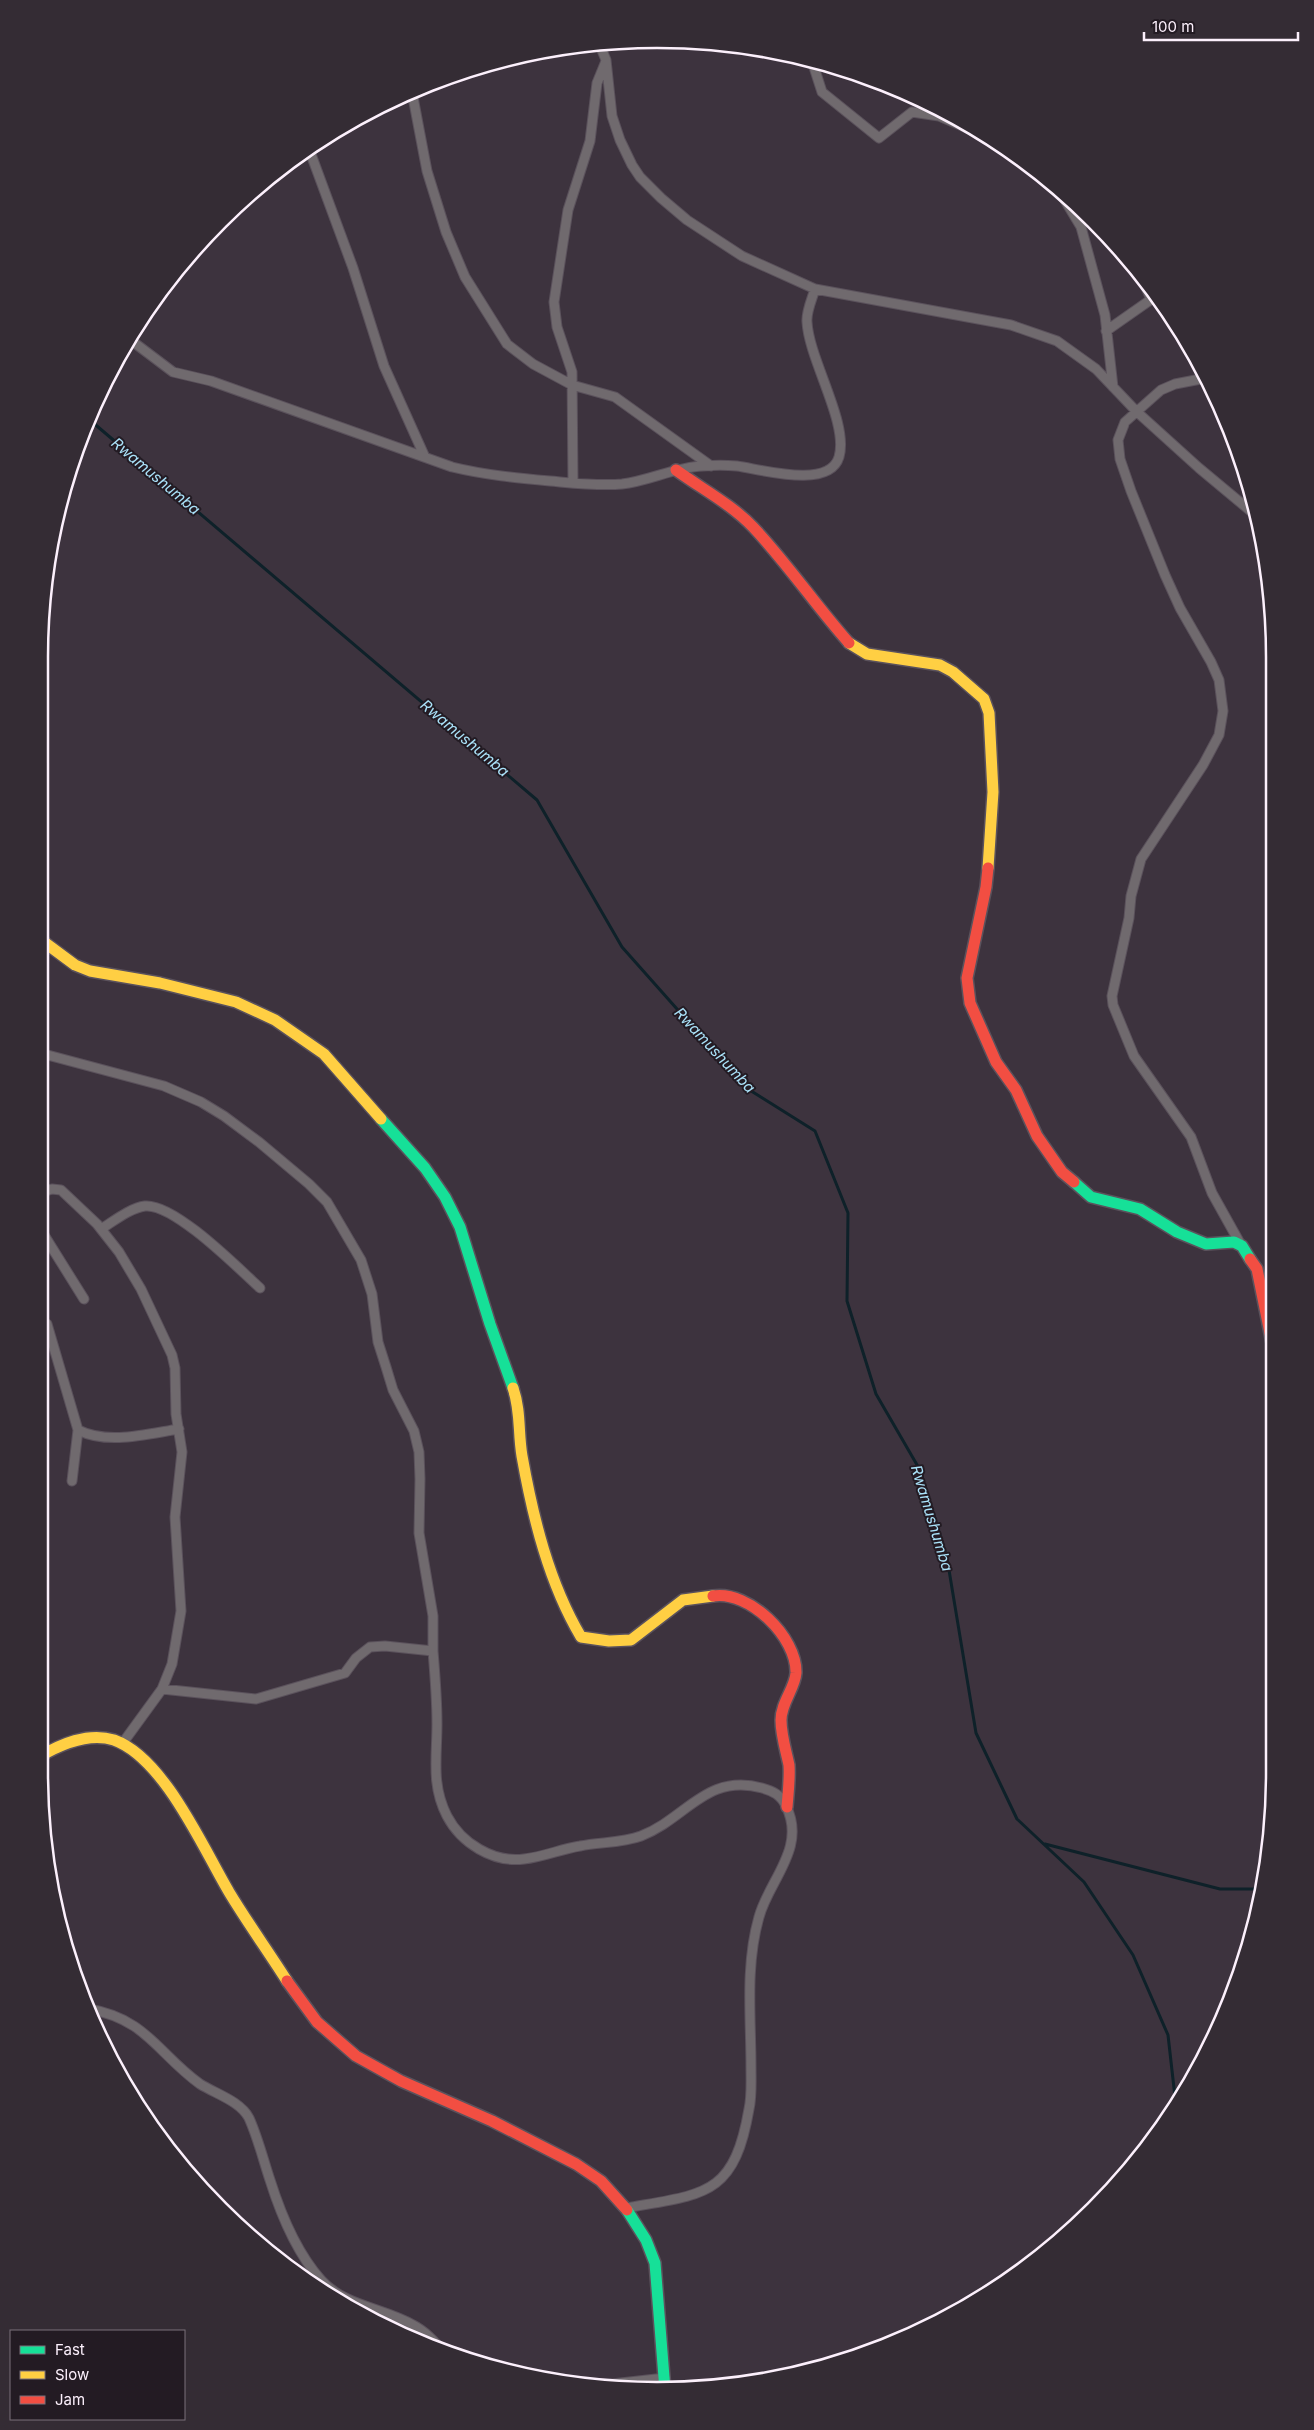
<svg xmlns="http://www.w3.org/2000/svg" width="1314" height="2430" font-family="Inter,sans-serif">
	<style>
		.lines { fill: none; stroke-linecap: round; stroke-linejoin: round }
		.stream { stroke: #0e2129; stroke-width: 3 }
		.street-casing { stroke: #5b525c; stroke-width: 11 }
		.fast-casing { stroke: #5b525c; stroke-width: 14 }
		.slow-casing { stroke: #5b525c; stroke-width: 14 }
		.jam-casing { stroke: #5b525c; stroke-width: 14 }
		.street { stroke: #706a6e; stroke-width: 9 }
		.fast { stroke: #16e098; stroke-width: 11 }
		.slow { stroke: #ffcf43; stroke-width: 11 }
		.jam { stroke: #f24e42; stroke-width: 11 }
		.labels { text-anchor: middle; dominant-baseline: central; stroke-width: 4; stroke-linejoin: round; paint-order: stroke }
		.water-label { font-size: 15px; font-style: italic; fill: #aae2f9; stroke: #231b23 }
		.rim { fill: none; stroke: #fcf0fc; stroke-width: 2.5 }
	</style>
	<rect width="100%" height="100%" fill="#3d333e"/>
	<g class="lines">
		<path class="stream" d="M91 421 537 800 622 947 748 1089 815 1131 848 1213 847 1301 876 1394 920 1470 947 1558 976 1733 1017 1819 1084 1882 1133 1955 1168 2035 1176 2106
			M1045 1844 1220 1889H1261"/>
		<defs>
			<path id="street" d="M599 43 606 60 612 116 620 140 632 165 640 177 661 198 687 220 742 256 815 289 1011 325 1057 341 1096 369 1136 411 1199 468 1253 513
				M812 61 822 92 879 138 912 112 939 116 988 137
				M412 92 427 171 446 232 465 277 507 344 533 364 572 385 615 397 711 466
				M309 149 353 268 384 366 424 455
				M1057 187 1081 227 1105 315 1113 387
				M1144 283 1151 299
				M1106 331 1156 296
				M128 338 173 372 211 381 452 467C485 475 517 478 550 481 573 483 598 486 622 484 649 481 675 467 703 466 714 465 726 465 737 466 760 469 829 490 839 457 849 423 809 360 807 322 806 312 812 299 815 289
				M1206 378 1175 384 1161 390 1125 422 1118 440 1120 459 1131 491 1165 575 1180 608 1211 662 1219 680 1223 711 1219 735 1203 765 1141 859 1131 896 1129 918 1112 996 1113 1005 1134 1056 1191 1137 1212 1193 1241 1245
				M573 483 572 372 557 327 554 302 568 210 590 141 597 83 606 61
				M40 1053 164 1086 201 1102 224 1116 259 1142 309 1184 327 1202 361 1260 372 1294 378 1342 386 1367 393 1390 414 1431 419 1452 420 1479 419 1533 433 1616V1651L385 1646 370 1647 356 1658 345 1673 256 1699 162 1689 122 1744
				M39 1193 52 1189 61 1190 97 1224 119 1252 141 1289 172 1355 175 1368 176 1414 182 1452 175 1517 181 1611 172 1664 162 1689
				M39 1227 84 1299
				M101 1229C114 1221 130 1208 145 1206 174 1203 238 1268 260 1288
				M47 1324 78 1430C108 1445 147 1434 179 1429
				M72 1481 78 1430
				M433 1651C435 1675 437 1699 437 1724 437 1757 431 1785 447 1816 461 1843 493 1863 524 1859 543 1857 561 1849 580 1846 600 1842 622 1843 641 1836 687 1818 706 1773 762 1788 773 1791 781 1795 786 1806 807 1848 769 1880 759 1917 745 1966 751 2018 751 2067 751 2081 752 2096 749 2109 734 2197 704 2194 626 2208
				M89 2009C147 2019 158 2054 200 2084 216 2094 240 2101 249 2118 258 2138 263 2159 270 2180 281 2215 296 2252 321 2280 344 2306 384 2308 413 2325 425 2331 435 2342 444 2352
				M594 2386 665 2378"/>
			<path id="fast" d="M381 1119 425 1168 445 1197 460 1227 490 1324 513 1388
				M1074 1182 1091 1197 1140 1209 1177 1232 1206 1244 1234 1242 1242 1246 1250 1259
				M627 2210 646 2240 655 2263 665 2390"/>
			<path id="slow" d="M849 643 867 654 940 665 953 672 984 699 989 713 993 792 988 868
				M40 939 75 965 90 971 160 983 236 1002 275 1020 324 1054 381 1119
				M513 1388C521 1411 518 1433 522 1456 533 1518 549 1583 581 1637L609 1641 631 1640 683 1600 713 1596
				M39 1757C61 1744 88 1732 114 1740 164 1758 203 1848 229 1892 247 1922 268 1951 287 1981"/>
			<path id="jam" d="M676 470C702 489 731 504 753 527 788 564 816 606 849 643
				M988 868 986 887 967 978 970 1003 996 1062 1016 1090 1037 1136 1062 1172 1074 1182
				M1250 1259 1257 1269 1272 1343
				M713 1596C749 1590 797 1637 796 1673 795 1688 781 1703 781 1720 781 1735 786 1751 789 1765 790 1779 788 1794 787 1807
				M287 1981 317 2022 356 2056 401 2081 492 2121 576 2164 601 2181 627 2210"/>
		</defs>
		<use href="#street" class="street-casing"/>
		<use href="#fast" class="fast-casing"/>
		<use href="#slow" class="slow-casing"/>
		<use href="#jam" class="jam-casing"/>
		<use href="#street" class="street"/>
		<use href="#fast" class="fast"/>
		<use href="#slow" class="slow"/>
		<use href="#jam" class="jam"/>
	</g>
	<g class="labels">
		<g class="water-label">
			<text transform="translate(156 476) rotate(40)">Rwamushumba</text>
			<text transform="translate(465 738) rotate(40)">Rwamushumba</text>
			<text transform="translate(715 1050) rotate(47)">Rwamushumba</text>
			<text transform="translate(932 1518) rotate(73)">Rwamushumba</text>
		</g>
	</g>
	<path d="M0 0H1314V2430H0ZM657 48H657A609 609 0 0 1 1266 657V1773A609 609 0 0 1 657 2382H657A609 609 0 0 1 48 1773V657A609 609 0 0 1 657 48Z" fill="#342c34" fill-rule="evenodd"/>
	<path class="rim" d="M657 48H657A609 609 0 0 1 1266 657V1773A609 609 0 0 1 657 2382H657A609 609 0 0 1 48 1773V657A609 609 0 0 1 657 48Z"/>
	<rect x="10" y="2330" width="175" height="90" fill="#231b23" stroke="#7a707a"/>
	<rect x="20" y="2346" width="25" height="8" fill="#16e098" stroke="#7a707a"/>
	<text x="55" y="2355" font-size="15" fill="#fcf0fc">Fast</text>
	<rect x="20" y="2371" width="25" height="8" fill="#ffcf43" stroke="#7a707a"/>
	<text x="55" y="2380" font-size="15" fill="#fcf0fc">Slow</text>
	<rect x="20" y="2396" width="25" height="8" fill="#f24e42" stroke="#7a707a"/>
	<text x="55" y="2405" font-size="15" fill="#fcf0fc">Jam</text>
	<path d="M1144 32v8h154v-8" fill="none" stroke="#fcf0fc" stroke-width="2.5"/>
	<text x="1152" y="32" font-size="15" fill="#fcf0fc" stroke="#231b23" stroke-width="4" paint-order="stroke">100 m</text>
</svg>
